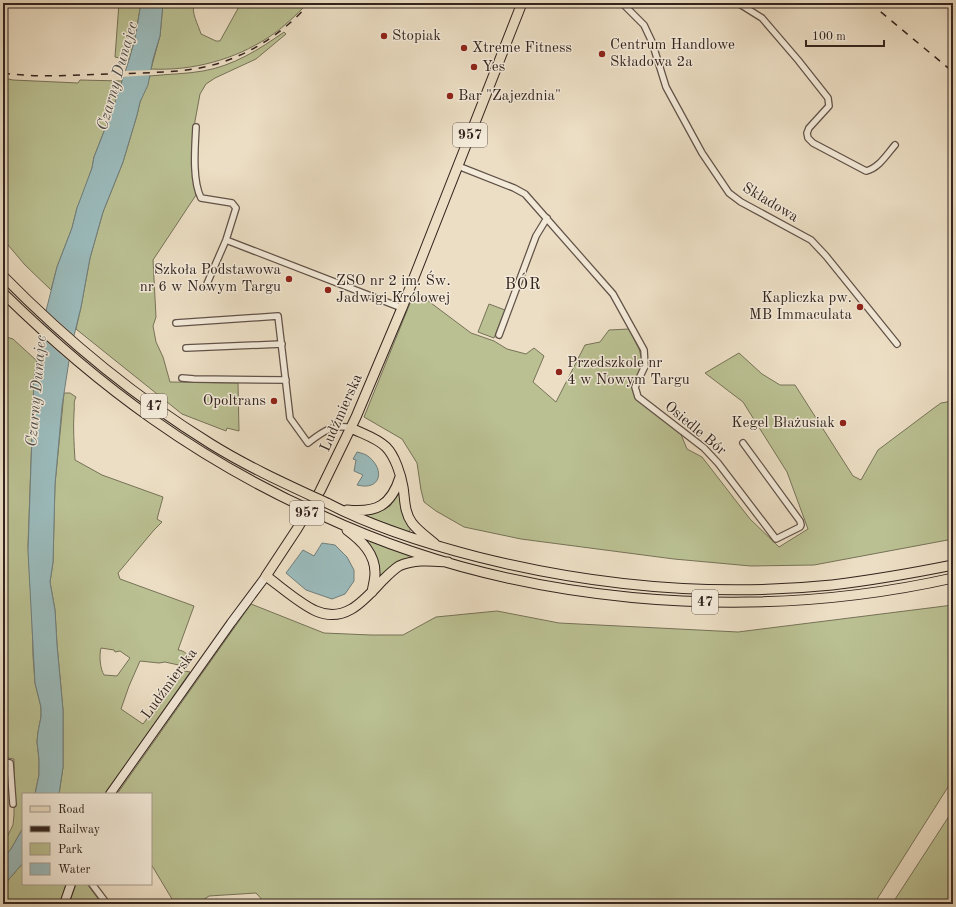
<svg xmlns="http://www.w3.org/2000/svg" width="956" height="907" font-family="'Old Standard TT',serif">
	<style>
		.green { fill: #bac092; stroke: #767258; fill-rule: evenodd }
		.water { fill: #9bbbbc; stroke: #717f7d }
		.pier { fill: #ecdec4 }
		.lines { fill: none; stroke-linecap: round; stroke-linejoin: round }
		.street-casing { stroke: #615248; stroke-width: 8 }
		.secondary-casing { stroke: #33241e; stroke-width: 10 }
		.primary-casing { stroke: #33241e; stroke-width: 11 }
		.street { stroke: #f3ead9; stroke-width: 5.5 }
		.secondary { stroke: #f3ead9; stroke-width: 8 }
		.primary { stroke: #ecdec4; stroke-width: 9 }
		.rail { stroke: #33241e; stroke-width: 1.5; stroke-dasharray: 7 7; stroke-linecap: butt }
		.primary-bridge-casing { stroke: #33241e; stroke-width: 11; stroke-linecap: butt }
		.primary-bridge { stroke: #ecdec4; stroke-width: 9 }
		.poi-dot { fill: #8f2418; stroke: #f3ead9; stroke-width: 1.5 }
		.labels { text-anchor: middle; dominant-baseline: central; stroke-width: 3; stroke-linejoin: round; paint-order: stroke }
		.shield { fill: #f3ead9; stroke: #6d5f56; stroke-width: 1 }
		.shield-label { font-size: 14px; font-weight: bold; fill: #33241e }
		.poi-label { font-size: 15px; fill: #33241e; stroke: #f3ead9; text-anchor: start }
		.street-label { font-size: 15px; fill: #33241e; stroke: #f3ead9 }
		.water-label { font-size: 16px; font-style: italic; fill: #52514d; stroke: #f3ead9 }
		.neighbourhood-label { font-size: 16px; letter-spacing: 1px; fill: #33241e; stroke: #f3ead9 }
	</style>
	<rect width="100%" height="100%" fill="#ecdec4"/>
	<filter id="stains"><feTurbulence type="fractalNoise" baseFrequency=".005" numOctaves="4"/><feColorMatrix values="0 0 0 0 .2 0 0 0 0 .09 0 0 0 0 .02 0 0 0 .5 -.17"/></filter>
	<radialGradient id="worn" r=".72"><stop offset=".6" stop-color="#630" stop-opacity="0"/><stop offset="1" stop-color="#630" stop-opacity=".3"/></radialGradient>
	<path class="green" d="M119 3H141L135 39 129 60 115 57Z
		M163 3H194C191 13 198 24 201 34L216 41H220L241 3 248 5 250 3H293L296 6 299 3H308C296 15 283 28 269 37 234 60 192 71 151 69L160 36Z
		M284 32 286 34 256 59 215 78 206 84 200 94 195 121 194 143 193 164 196 195 153 260 156 317 153 326 156 342 163 357 170 382 238 383 239 431 227 428 226 431 182 414 76 329 81 307 90 258 103 212 123 162 137 115 140 102 150 76C168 74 186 74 203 71 233 66 260 49 284 32Z
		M3 78 13 80 78 83 80 80 122 81 112 111 94 157 92 168 82 197 77 208 72 228 57 267 51 290 25 265 3 239Z
		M415 291 471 333 494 341 507 349 526 354 534 348 544 356 533 382 556 402 585 345 600 342 609 330 629 329 639 349 643 364 633 387 635 397 680 432 687 449 702 457 750 519 779 547 808 529 787 472 743 402 705 373 739 353 762 374 780 385H795L853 476 861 480 878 450 934 408 941 403 953 401V539L814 565 751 566 674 559 521 539 464 527 436 511 424 502 421 490 417 463 402 439 364 417Z
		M489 304 505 310 494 338 478 332Z
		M3 336 13 339 37 361 34 378 28 546 32 615 33 656 35 683 41 707V717L38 732 37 742 39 759V775L35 794H23V828L11 849 3 859V845L13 825 14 815V759L3 757Z
		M64 393H70L76 397C73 403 75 405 74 412 73 428 74 443 75 460L102 475 163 497 157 519 162 522 154 530 118 573 120 579 194 606 178 650C184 650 190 656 191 662L188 665 183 666 165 662 159 663 140 661 129 686 121 709 143 724 170 688 176 677 180 673 185 671 190 672 106 794H59L63 767V710L57 645 55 610 50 582 53 562 55 484ZM101 648 114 650 115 652 120 651 130 658 117 676 104 675C100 669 99 655 101 648Z
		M399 491C400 505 403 516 411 528L409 532 358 513 383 509 390 506Z
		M366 539 420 557 378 581C377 564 377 553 366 539Z
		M251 604 324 633 371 635H403L436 617 497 611 559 623 738 632 953 605V779L874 904H266L256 893 209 896 197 904H175L151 864V794H117Z
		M953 810V904H892Z
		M23 863V884H66L60 904H3V886Z
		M76 884H87L102 904H69Z"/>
	<path class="water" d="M141 3H163L160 36 153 59 148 85 140 102 137 115 123 162 103 212 90 258 81 307 71 348 62 406 55 484 53 562 50 582 55 610 57 645 63 710V767L59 794H35L39 775V759L37 742 38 732 41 717V707L35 683 28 551 34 378 43 323 57 267 72 228 77 208 92 168 94 157 112 111 129 60 135 39Z
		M357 452C361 453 366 454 369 457 385 470 381 491 357 485L363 475 354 471 356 460 353 459Z
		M322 543 335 545 347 557 354 570V581L345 594 332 599 306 590 286 573 303 550 314 556Z
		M23 828V863L3 886V859L11 849Z"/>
	<path class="pier" d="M153 70 152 75 121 77 123 71Z
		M44 309 76 337 71 363 39 335 41 322 62 341 41 321Z"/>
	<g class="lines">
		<defs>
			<path id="street" d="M622 3 644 25 652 42 666 87 702 153 729 193 741 202 811 240 826 256 897 344
				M738 3 762 18 798 60 828 98 829 106 809 128 807 133 808 138 813 143 866 171C879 168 887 154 895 145
				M196 127C195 147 192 180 201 198L232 203 236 208 226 240 206 286
				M458 166 514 188 525 194 613 294 644 350 645 366 635 387 638 397 704 448 718 463 776 539 800 527 801 525 800 521 743 443
				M226 240 402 308
				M176 323 278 316 290 418 308 443C321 433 333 423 351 428
				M499 335 536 236 547 218
				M186 348 282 344
				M182 378 194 379 286 380
				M3 762 10 763 13 804
				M92 884 107 904
				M214 904 216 903"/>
			<path id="secondary" d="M110 794 231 623 266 576
				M64 904 71 884"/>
			<path id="primary" d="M351 428C363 434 377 438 386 447 395 456 401 475 403 487 405 499 404 512 412 523 418 531 427 537 435 544
				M327 503C375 528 427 544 478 557 594 586 714 597 832 585 873 580 913 573 953 565
				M347 510C376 513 391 506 400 477
				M321 515C513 605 748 624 953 578
				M347 530C362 541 375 554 375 573 375 579 373 586 372 592
				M448 562C432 561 415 559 399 566 393 570 388 575 383 580 365 599 346 624 316 611 300 604 281 587 266 576L297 529 320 491 356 417 402 308 522 3"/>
		</defs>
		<use href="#street" class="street-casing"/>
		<use href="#secondary" class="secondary-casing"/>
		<use href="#primary" class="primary-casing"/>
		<use href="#street" class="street"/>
		<use href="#secondary" class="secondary"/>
		<use href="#primary" class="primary"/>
		<path class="rail" d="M870 3 953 72
			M3 73C38 78 74 75 109 74 137 73 166 73 194 69 239 62 280 37 310 3"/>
		<defs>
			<path id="primary-bridge" d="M3 276C66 340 135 397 211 444 248 467 288 485 327 503
				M3 293C99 387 198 460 321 515"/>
		</defs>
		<use href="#primary-bridge" class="primary-bridge-casing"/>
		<use href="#primary-bridge" class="primary-bridge"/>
	</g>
	<g class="poi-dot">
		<circle cx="384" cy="36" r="4"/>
		<circle cx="464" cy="48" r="4"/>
		<circle cx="602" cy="54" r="4"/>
		<circle cx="474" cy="67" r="4"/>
		<circle cx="450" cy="96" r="4"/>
		<circle cx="289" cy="279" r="4"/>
		<circle cx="328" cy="290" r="4"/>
		<circle cx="860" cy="307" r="4"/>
		<circle cx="559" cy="372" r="4"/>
		<circle cx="274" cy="401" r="4"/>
		<circle cx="843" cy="423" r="4"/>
	</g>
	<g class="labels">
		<g class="shield">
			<rect x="453" y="123" width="34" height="24" rx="3"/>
			<rect x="141" y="394" width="26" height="24" rx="3"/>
			<rect x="290" y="501" width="34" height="24" rx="3"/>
			<rect x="692" y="590" width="26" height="24" rx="3"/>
		</g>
		<g class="shield-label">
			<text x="470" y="135">957</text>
			<text x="154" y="406">47</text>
			<text x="307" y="513">957</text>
			<text x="705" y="602">47</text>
		</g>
		<g class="poi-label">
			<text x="392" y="36">Stopiak</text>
			<text x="610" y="45">Centrum Handlowe<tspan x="610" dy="17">Składowa 2a</tspan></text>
			<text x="472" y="48">Xtreme Fitness</text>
			<text x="482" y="67">Yes</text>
			<text x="458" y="96">Bar "Zajezdnia"</text>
			<text x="281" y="270" text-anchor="end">Szkoła Podstawowa<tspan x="281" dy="17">nr 6 w Nowym Targu</tspan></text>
			<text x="336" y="281">ZSO nr 2 im. Św.<tspan x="336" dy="17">Jadwigi Królowej</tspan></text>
			<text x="852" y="298" text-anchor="end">Kapliczka pw.<tspan x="852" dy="17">MB Immaculata</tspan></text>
			<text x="567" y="363">Przedszkole nr<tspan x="567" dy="17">4 w Nowym Targu</tspan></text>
			<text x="266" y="401" text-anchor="end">Opoltrans</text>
			<text x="835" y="423" text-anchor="end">Kegel Błażusiak</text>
		</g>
		<g class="street-label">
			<text transform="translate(770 203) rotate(31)">Składowa</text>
			<text transform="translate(342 413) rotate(-66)">Ludźmierska</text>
			<text transform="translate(695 429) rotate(40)">Osiedle Bór</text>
			<text transform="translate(170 684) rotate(-54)">Ludźmierska</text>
		</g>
		<g class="water-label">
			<text transform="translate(118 76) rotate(-74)">Czarny Dunajec</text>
			<text transform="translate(37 391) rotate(-85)">Czarny Dunajec</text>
		</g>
		<g class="neighbourhood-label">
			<text x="523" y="285">BÓR</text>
		</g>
	</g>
	<rect width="956" height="907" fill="none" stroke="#ecdec4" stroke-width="16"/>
	<rect x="4" y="4" width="948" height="899" fill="none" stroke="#33241e" stroke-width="2"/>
	<rect x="8" y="8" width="940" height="891" fill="none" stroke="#33241e"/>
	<rect x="22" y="793" width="130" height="92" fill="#f3ead9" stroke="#a69b8e"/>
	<rect x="30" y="806" width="20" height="6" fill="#ecdec4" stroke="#a69b8e"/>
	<text x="58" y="813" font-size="12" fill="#33241e">Road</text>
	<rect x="30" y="826" width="20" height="6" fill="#33241e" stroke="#a69b8e"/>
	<text x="58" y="833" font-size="12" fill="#33241e">Railway</text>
	<rect x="30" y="843" width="20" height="12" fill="#bac092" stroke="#a69b8e"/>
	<text x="58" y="853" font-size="12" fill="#33241e">Park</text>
	<rect x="30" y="863" width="20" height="12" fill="#9bbbbc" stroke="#a69b8e"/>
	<text x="58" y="873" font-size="12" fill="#33241e">Water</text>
	<path d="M806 40v6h78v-6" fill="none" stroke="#33241e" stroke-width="2"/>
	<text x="812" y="40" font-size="12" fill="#33241e" stroke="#f3ead9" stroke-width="3" paint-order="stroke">100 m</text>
	<rect width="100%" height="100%" filter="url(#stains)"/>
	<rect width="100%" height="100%" fill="url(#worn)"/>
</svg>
